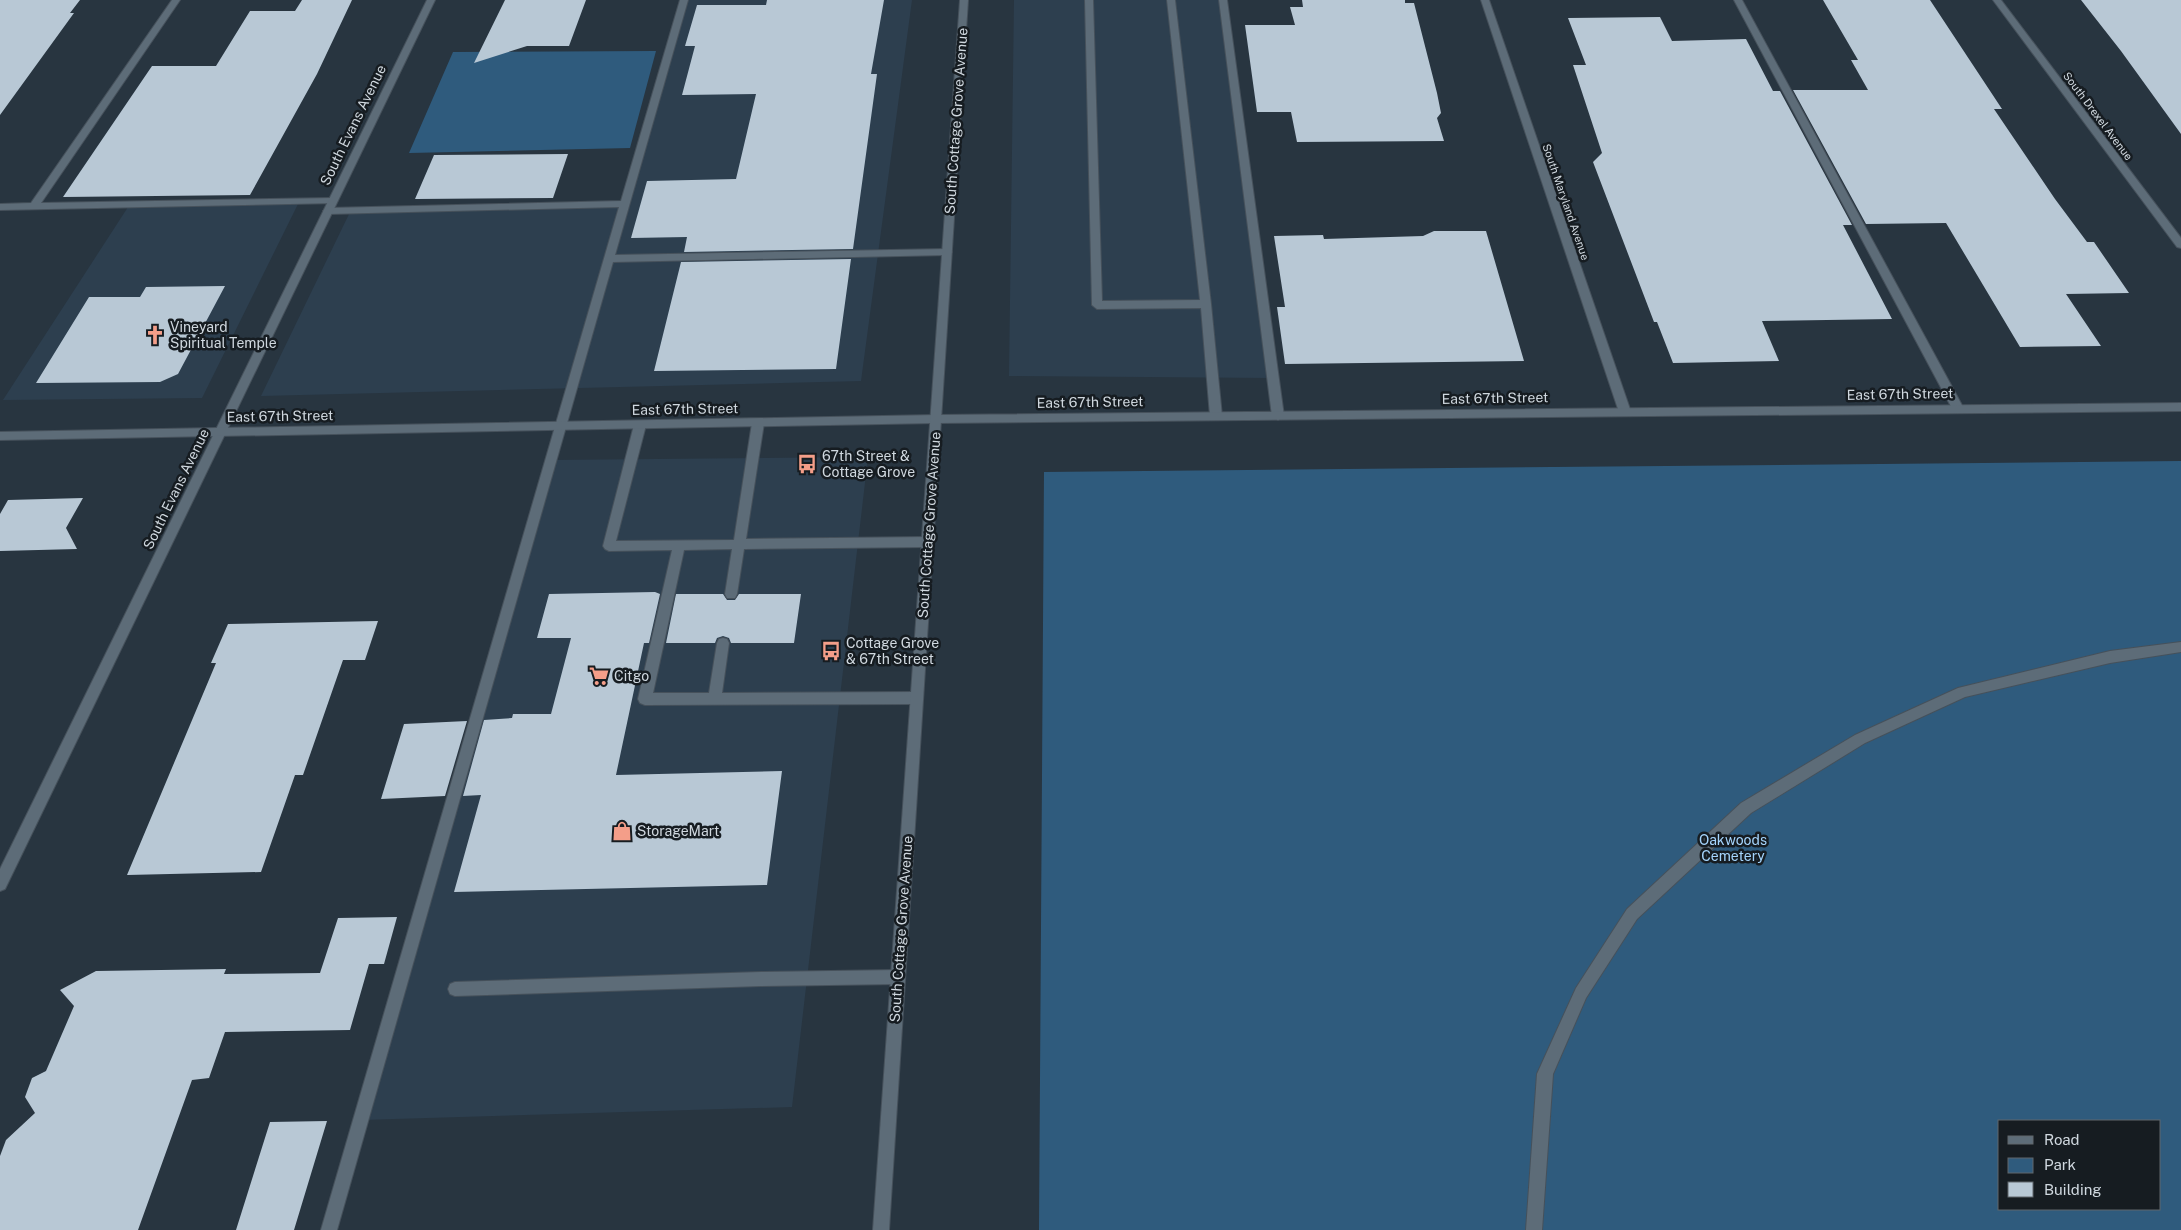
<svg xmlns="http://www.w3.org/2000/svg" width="2181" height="1230" font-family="'Public Sans',sans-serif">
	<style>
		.built { fill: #2d3f4f }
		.green { fill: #2f5b7d; fill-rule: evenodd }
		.building { fill: #b8c8d5 }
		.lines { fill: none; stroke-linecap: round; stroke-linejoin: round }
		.service-casing { stroke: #46515b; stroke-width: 2 }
		.minor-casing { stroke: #46515b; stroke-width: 2 }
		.tertiary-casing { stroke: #46515b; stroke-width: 2 }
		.secondary-casing { stroke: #46515b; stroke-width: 2 }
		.service { fill: #5d6c78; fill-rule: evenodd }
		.minor { fill: #5d6c78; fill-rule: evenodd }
		.tertiary { fill: #5d6c78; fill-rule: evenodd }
		.secondary { fill: #5d6c78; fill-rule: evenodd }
		.labels { text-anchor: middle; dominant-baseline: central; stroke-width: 5; stroke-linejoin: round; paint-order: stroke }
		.far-street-label { font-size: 11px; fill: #d0d8df; stroke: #161c21 }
		.street-label { font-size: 14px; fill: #d0d8df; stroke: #161c21 }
		.poi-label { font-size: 14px; fill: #d0d8df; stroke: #161c21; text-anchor: start }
		.park-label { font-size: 14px; fill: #a5d5fd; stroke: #161c21 }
	</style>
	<rect width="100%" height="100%" fill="#283540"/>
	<path class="built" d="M684 0H912L861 381 261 396 351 210 625 204Z
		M1014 0H1223L1272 378 1009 376Z
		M299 202 202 398 3 400 130 204Z
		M868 457 792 1107 361 1120 551 460Z"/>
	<path class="green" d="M656 51 630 148 409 153 453 52Z
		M2181 461V1230H1039L1044 472ZM2000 1121H2160V1209H2000Z"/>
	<path class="building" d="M0 0H80L70 13H74L0 115Z
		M302 0H352L317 74 250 195 63 197 152 66H216L250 11H295Z
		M505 0H586L569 46H527L474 63Z
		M767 0H884L871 74H877L853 249 684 252 687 237 631 238 647 181 736 179 756 94 682 95 695 46H685L697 5H766Z
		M1302 0H1405V3H1414L1437 93 1441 113 1437 118 1444 141 1297 142 1291 112H1257L1245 25H1295L1290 7H1303Z
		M1823 0H1930L2002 109H1994L2055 199 2087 242H2094L2129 293 2066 294 2101 346 2020 347 1946 223 1866 224 1793 90H1868L1851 60H1858Z
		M2081 0H2181V134L2121 51Z
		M1660 17 1672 41 1746 39 1773 91H1780L1852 225H1843L1892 319 1762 321 1779 361 1673 363 1657 322H1654L1593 162 1602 153 1573 65H1586L1568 18Z
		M568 154 553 198 415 199 434 155Z
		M1434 231H1486L1524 361 1285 364 1277 307H1285L1274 236 1323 235 1324 239 1423 236Z
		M851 259 836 369 654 371 681 262Z
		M225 286 178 374 160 382 36 383 89 297H140L146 287Z
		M83 498 66 528 77 549 0 551V514L8 500Z
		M655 592 660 594 649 643H644L616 775 782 771 767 885 454 892 481 795 463 796 484 720 512 718 513 714H551L571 638H537L549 594Z
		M676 594H723L727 600H735L739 594H801L794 643H731L729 638 723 636 717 638 715 643H666Z
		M378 621 365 660H343L303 775H295L261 872 127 875 216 663H211L228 624Z
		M467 721 445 796 381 799 404 724Z
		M397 917 384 964H369L350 1030 225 1032 209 1078 192 1080 138 1230H0V1156L6 1140 35 1113 25 1097 32 1078 46 1071 74 1006 60 990 96 971 226 969 224 974 320 973 338 918Z
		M327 1121 294 1230H236L270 1122Z"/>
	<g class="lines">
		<defs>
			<path id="service" d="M172 0H180L41 203 333 198 336 199V203L0 210V204L31 203Z
				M680 0H688L615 255 947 249 952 252 947 255 613 262 337 1230H321L619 207 328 214 323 211 328 208 621 201Z
				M1085 0H1093L1102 301 1200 300 1167 0H1175L1211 304 1222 416 1220 419 1216 420 1210 416 1201 308 1097 309 1092 305Z
				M1219 0H1227L1284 416 1278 420 1272 416Z
				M1734 0H1742L1964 409 1962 412H1954Z
				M758 419 764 423 746 539 927 537 931 539 933 542 931 545 927 547 744 549 737 594 735 598H727L725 594 732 549 684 550 653 693H709L717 643 719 639 723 638 727 639 729 643 722 693 916 692 921 694 923 698 921 702 916 704 645 705 640 703 638 699 672 550 609 551 605 549 603 546 634 425 640 421 646 425 616 541 734 540 752 423Z
				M2181 642V652L2110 663 1965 697 1865 743 1751 813 1637 919 1586 998 1553 1074 1542 1230H1526L1537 1074 1576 988 1627 909 1741 803 1855 735 1958 688 2110 651Z
				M898 970 903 972 905 977 903 982 898 984 761 986 455 996 450 994 448 989 450 984 455 982 761 972Z"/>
			<path id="minor" d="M427 0H435L5 889 0 891V869Z
				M1481 0H1489L1631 412 1629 415H1621L1619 412Z
				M1993 0H2001L2181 238V248L2177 247Z"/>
			<path id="tertiary" d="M2181 403V411L936 423 0 440V432L936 415Z"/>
			<path id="secondary" d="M960 0H968L889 1230H873Z"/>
		</defs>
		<use href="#service" class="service-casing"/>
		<use href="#minor" class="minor-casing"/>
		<use href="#tertiary" class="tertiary-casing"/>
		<use href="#secondary" class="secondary-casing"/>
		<use href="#service" class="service"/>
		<use href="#minor" class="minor"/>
		<use href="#tertiary" class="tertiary"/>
		<use href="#secondary" class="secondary"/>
	</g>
	<defs>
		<symbol id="church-bare" viewBox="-9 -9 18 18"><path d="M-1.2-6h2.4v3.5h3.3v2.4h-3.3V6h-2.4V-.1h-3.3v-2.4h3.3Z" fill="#f49e89" stroke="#161c21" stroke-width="2.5" paint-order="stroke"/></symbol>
		<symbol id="bus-bare" viewBox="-9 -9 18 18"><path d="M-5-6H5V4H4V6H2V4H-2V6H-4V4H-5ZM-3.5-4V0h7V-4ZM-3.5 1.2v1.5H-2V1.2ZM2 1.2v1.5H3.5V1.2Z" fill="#f49e89" stroke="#161c21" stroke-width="2.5" paint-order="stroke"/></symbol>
		<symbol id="supermarket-bare" viewBox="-9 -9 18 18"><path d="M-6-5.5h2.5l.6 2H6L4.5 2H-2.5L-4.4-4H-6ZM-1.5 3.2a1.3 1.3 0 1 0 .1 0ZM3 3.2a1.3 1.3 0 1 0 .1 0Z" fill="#f49e89" stroke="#161c21" stroke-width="2.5" paint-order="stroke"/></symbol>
		<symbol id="shop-bare" viewBox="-9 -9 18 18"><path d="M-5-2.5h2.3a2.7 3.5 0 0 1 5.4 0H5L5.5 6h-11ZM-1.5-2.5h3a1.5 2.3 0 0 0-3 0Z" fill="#f49e89" stroke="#161c21" stroke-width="2.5" paint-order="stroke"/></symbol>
	</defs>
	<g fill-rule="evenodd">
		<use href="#church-bare" x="141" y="321" width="28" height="28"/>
		<use href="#bus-bare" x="793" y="450" width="28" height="28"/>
		<use href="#bus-bare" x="817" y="637" width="28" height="28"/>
		<use href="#supermarket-bare" x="585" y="662" width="28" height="28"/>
		<use href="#shop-bare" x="608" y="817" width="28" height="28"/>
	</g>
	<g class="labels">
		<g class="far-street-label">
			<text transform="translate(2098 116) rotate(53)">South Drexel Avenue</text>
			<text transform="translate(1566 202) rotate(71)">South Maryland Avenue</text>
		</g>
		<g class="street-label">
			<text transform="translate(956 121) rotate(-86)">South Cottage Grove Avenue</text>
			<text transform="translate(353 125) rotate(-64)">South Evans Avenue</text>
			<text transform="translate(1900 394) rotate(-1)">East 67th Street</text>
			<text transform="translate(1495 398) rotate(-1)">East 67th Street</text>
			<text transform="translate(1090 402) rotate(-1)">East 67th Street</text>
			<text transform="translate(685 409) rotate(-1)">East 67th Street</text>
			<text transform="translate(280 416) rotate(-1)">East 67th Street</text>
			<text transform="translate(176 489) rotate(-64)">South Evans Avenue</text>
			<text transform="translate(929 525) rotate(-86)">South Cottage Grove Avenue</text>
			<text transform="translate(901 929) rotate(-86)">South Cottage Grove Avenue</text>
		</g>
		<g class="poi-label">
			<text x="170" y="327">Vineyard<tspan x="170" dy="16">Spiritual Temple</tspan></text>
			<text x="822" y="456">67th Street &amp;<tspan x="822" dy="16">Cottage Grove</tspan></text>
			<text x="846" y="643">Cottage Grove<tspan x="846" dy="16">&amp; 67th Street</tspan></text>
			<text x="614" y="676">Citgo</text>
			<text x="637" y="831">StorageMart</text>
		</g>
		<g class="park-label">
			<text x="1733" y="840">Oakwoods<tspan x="1733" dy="16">Cemetery</tspan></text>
		</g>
	</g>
	<rect x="1998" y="1120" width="162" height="90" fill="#161c21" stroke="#60676d"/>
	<rect x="2008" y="1136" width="25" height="8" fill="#5d6c78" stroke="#60676d"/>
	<text x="2044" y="1145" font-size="15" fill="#d0d8df">Road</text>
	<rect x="2008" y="1158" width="25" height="15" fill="#2f5b7d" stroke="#60676d"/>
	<text x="2044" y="1170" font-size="15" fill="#d0d8df">Park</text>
	<rect x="2008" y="1182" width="25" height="15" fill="#b8c8d5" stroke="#60676d"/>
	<text x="2044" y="1195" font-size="15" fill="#d0d8df">Building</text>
</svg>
